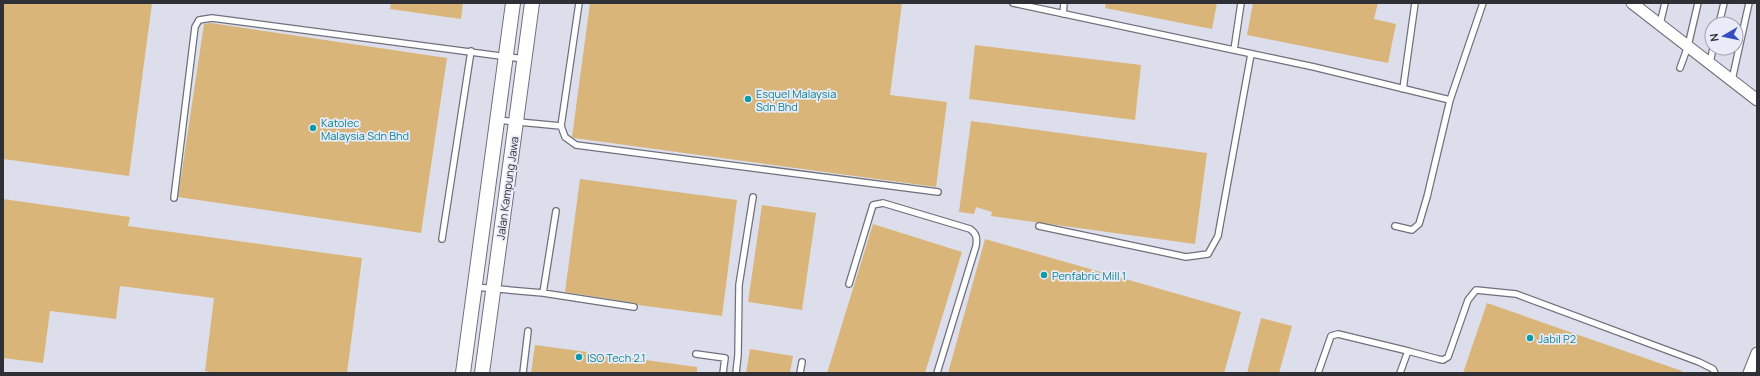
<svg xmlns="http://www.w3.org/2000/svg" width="1760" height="376" font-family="Manrope,sans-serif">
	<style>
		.building { fill: #d9b579 }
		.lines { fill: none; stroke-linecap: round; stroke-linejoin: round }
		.service-casing { stroke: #6e707b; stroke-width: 8 }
		.minor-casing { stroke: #6e707b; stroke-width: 13 }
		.tertiary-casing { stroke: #6e707b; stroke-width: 16 }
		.service { stroke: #fff; stroke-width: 5.5 }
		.minor { stroke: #fff; stroke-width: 11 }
		.tertiary { stroke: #fff; stroke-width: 14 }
		.culture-dot { fill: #0f9aa8; stroke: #e9ecf8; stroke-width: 1.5 }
		.labels { text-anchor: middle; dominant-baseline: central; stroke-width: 3.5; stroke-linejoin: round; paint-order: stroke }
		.culture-label { font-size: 11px; fill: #0d838f; stroke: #e9ecf8; text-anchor: start }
		.street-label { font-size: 11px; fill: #2f3035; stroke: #e9ecf8 }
	</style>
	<rect width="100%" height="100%" fill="#dcdfeb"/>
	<path class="building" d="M3 3H152L129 176 3 159Z
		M391 3H463L461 19 390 9Z
		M590 3H902L890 95 947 102 936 187 574 138 572 137Z
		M1106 3H1217L1212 29 1105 8Z
		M1253 3H1378L1374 19 1396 24 1388 63 1247 35Z
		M211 23 447 58 421 233 178 197 204 24Z
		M975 45 1141 65 1135 120 969 99Z
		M971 121 1207 153 1195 244 991 216 992 212 976 207 974 214 959 212Z
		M580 179 737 200 722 316 638 305 635 303 565 292Z
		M3 199 130 217 128 226 362 258 347 373H217L205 371 214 298 120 286 116 319 50 311 43 363 3 358Z
		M762 205 816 213 802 310 748 302Z
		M873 224 962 252 925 373H827Z
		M985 239 1241 312 1224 373H948Z
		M1487 303 1682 371 1681 373H1463Z
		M1261 318 1292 326 1279 373H1247Z
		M535 345 697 367V373H531Z
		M750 349 793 356 790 373H746Z"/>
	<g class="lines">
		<defs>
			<path id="service" d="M1013 3 1314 67 1450 100
				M1063 14 1064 3
				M1660 24 1665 3
				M1719 24 1724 3
				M1234 50 1241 3
				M1710 63 1713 48
				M1680 68 1688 46 1698 3
				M1732 80 1749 3
				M1403 89 1415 3
				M497 120 561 126 579 3
				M561 126 565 137 576 145 938 192
				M174 198 195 27 199 20 212 18 524 59
				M1039 226 1186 257 1208 254 1218 236 1251 54
				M1395 226 1412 230 1419 224 1427 197 1450 100 1483 3
				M442 239 471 51
				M849 284 873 205 883 203 970 229C977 234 977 238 976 246L937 373
				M475 287 543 293 634 307
				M543 293 556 211
				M1408 351 1438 359 1443 360 1448 357 1468 300 1476 290 1516 294 1699 362 1713 369 1715 373
				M696 354 725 358 723 373
				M523 373 528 331
				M736 373 738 355 739 285 753 197
				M800 373 802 362
				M1318 373 1331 336 1338 334 1408 351 1400 373"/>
			<path id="minor" d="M1632 3 1757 100
				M1749 373 1757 353"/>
			<path id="tertiary" d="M463 373 513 3
				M482 373 532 3"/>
		</defs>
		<use href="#service" class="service-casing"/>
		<use href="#minor" class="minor-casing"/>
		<use href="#tertiary" class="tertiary-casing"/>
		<use href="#service" class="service"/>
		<use href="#minor" class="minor"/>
		<use href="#tertiary" class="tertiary"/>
	</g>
	<g class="culture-dot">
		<circle cx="748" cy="99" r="4"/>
		<circle cx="313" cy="128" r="4"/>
		<circle cx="1044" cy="275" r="4"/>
		<circle cx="1530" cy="338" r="4"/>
		<circle cx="579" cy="357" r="4"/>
	</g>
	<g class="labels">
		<g class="culture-label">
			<text x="756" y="93">Esquel Malaysia<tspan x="756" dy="13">Sdn Bhd</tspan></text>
			<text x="321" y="122">Katolec<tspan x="321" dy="13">Malaysia Sdn Bhd</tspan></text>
			<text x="1052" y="275">Penfabric Mill 1</text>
			<text x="1538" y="338">Jabil P2</text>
			<text x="587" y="357">ISO Tech 2.1</text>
		</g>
		<g class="street-label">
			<text transform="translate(507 188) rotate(-82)">Jalan Kampung Jawa</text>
		</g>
	</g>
	<rect width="1760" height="376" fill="none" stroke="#2f3035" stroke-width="8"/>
	<g transform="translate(1724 36) rotate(261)"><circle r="19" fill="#e9ecf8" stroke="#9fa1aa"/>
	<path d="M0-3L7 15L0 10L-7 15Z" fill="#374ec0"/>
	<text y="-6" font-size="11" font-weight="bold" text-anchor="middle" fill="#2f3035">N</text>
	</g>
</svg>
